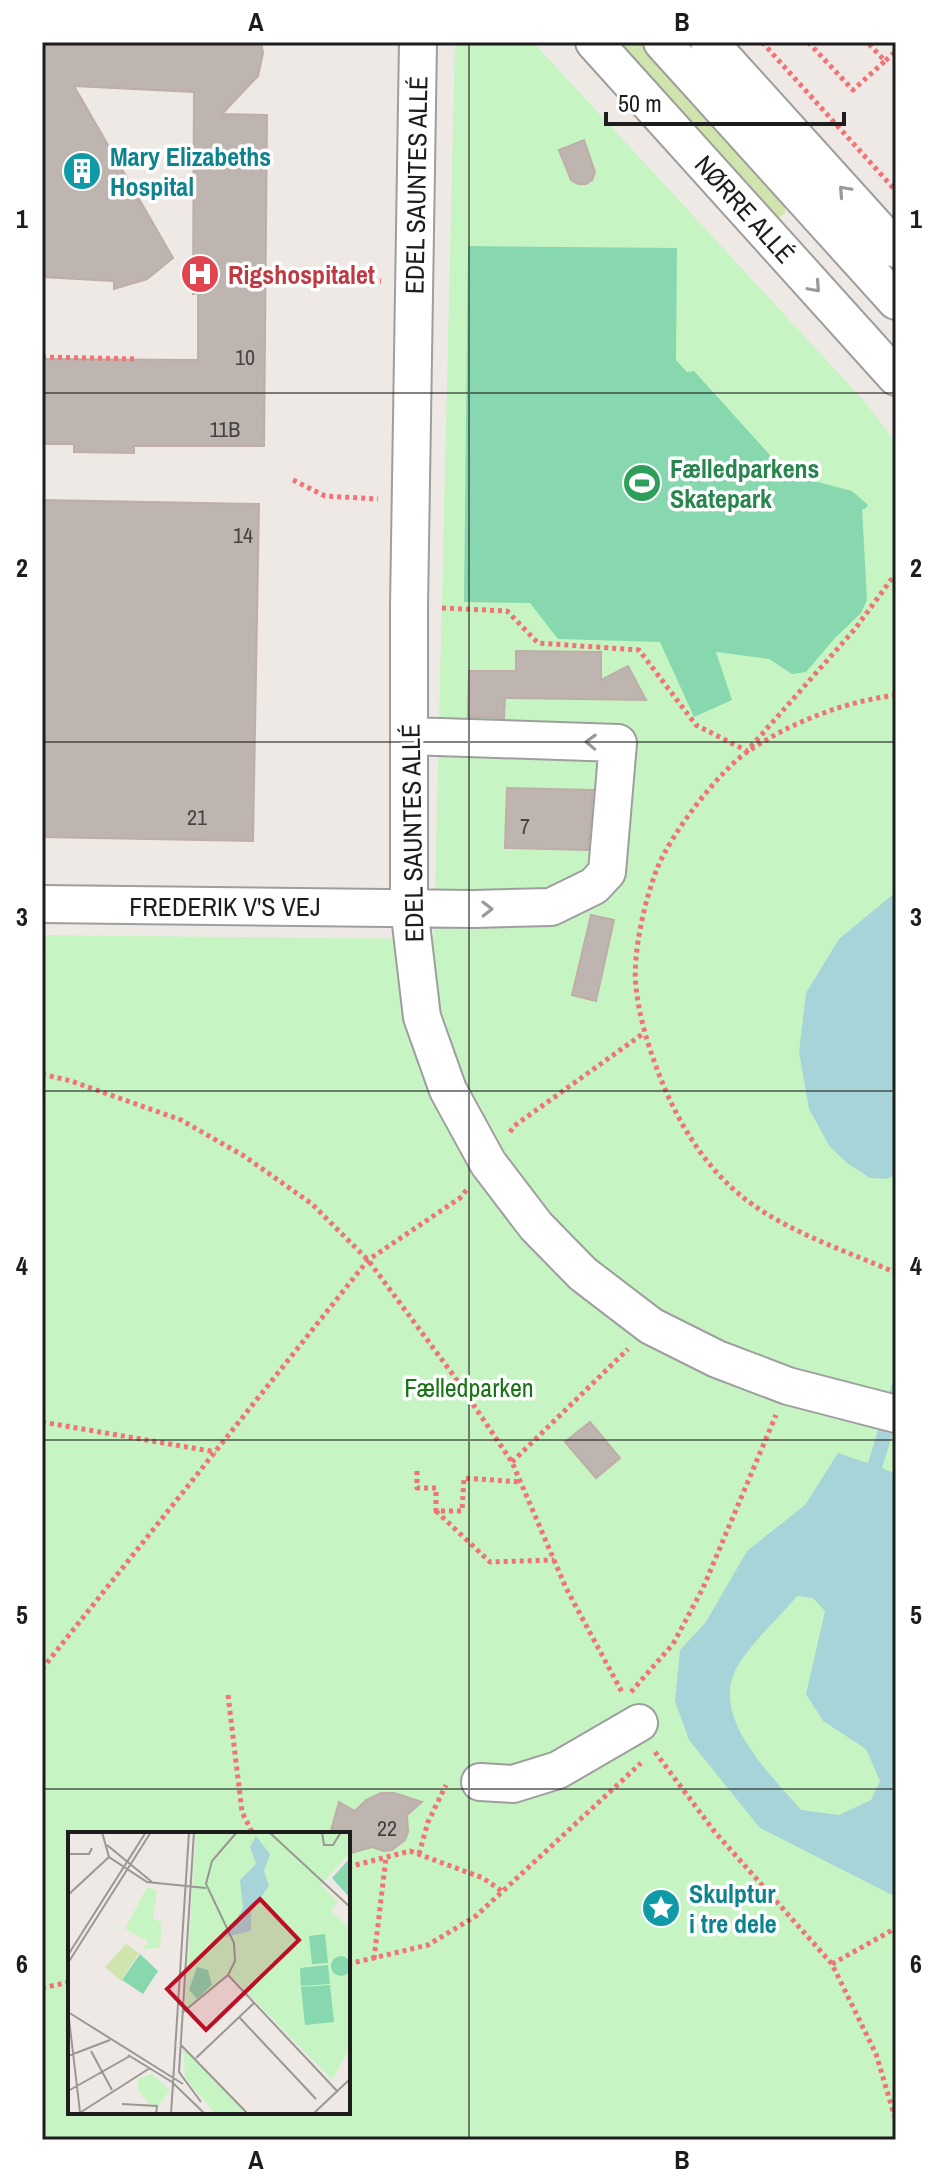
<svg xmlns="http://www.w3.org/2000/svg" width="938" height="2182" font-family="'Archivo Narrow',sans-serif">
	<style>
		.grass { fill: #cfe5ad }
		.park { fill: #c6f5c3; fill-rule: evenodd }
		.pitch { fill: #87d8ae }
		.water { fill: #a7d4d8; fill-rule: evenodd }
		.building { fill: #beb4b0; stroke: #beaea7; stroke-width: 2 }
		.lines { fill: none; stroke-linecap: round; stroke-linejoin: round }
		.minor-casing { stroke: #9e9e9e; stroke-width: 40 }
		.path { stroke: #f07376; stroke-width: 5; stroke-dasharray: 4 4; stroke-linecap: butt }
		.minor { stroke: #fff; stroke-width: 36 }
		.oneway { stroke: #999 }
		.grid { fill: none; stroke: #1d1d1d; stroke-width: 2; stroke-opacity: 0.55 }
		.labels { text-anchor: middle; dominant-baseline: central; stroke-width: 7; stroke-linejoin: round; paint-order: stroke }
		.number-label { font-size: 22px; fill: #454342 }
		.culture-label { font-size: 26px; font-weight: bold; fill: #0d838f; stroke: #fff; text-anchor: start }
		.street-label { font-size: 26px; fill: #1d1d1d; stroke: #fff }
		.health-label { font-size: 26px; font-weight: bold; fill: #be3a42; stroke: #fff; text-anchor: start }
		.leisure-label { font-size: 26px; font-weight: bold; fill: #27864d; stroke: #fff; text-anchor: start }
		.park-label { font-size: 26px; fill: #177313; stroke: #fff }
		.inset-road { fill: none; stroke: #9a9794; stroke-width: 2 }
		.view { fill: #bc0e24; fill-opacity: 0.15; stroke: #bc0e24; stroke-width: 4 }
		.inset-edge { fill: none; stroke: #1d1d1d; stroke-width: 4 }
		.neatline { fill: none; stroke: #1d1d1d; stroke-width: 3 }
		.grid-label { font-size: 26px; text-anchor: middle; font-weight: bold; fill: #1d1d1d }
	</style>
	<rect width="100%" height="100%" fill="#eee9e4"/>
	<path class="grass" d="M614 42H639L786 205 785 213 778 218 769 215Z"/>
	<path class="park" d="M455 42H533L866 403 896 443V2140H42V935L434 939ZM70 1834H348V2112H70Z"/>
	<path class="pitch" d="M468 246 677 248 676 360 687 372 694 371 787 474 852 491 868 505 865 509H862L867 600 861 613 835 638 806 672 792 674 769 659 716 652 732 700 694 717 660 642 558 639 530 603 464 602Z"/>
	<path class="water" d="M896 892V1175L886 1179 870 1178 847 1163 830 1147 809 1109 799 1052 806 993 839 939Z
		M896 1371V1423L882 1468 896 1474V1897L760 1828 689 1740 675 1701 680 1650 706 1622 747 1551 805 1505 838 1453 868 1463ZM797 1596 813 1598 825 1611 806 1694 823 1721 866 1749 880 1781 871 1800 839 1815 801 1810C770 1773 705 1714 740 1662 756 1638 779 1618 797 1596Z"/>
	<path class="building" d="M42 42H261L263 53 258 76 222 114 267 115 264 446H134V453L74 452V444H42V359L198 360V293L193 294 194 92 74 86 173 258 147 279 114 289V281L42 277Z
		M584 140 595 172 592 180 586 184H578L571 180 559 150Z
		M42 500 259 504 253 841 42 837Z
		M516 651 601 652V680L628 666 646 700 505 698 504 718 468 717 469 671H516Z
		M507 788 593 790 588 850 505 848Z
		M591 915 614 920 596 1001 572 995Z
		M590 1422 620 1458 596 1478 565 1442Z
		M381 1793H394L422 1802 407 1815 408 1832 405 1840 392 1850 384 1851 372 1847 348 1854V1834H330L339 1802 355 1811 366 1800Z"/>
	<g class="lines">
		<defs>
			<path id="minor" d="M418 42 409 607V907L422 1017 448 1090 488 1163 536 1226 583 1274 651 1326 717 1359 788 1386 896 1414
				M594 42 896 377
				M662 42 896 301
				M709 42 896 249
				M42 904 474 909 551 907 594 886 607 872 618 743 409 736
				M480 1782 513 1784 558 1770 639 1723"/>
		</defs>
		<use href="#minor" class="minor-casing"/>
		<path class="path" d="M762 42 896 191
			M808 42 853 90 885 61
			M869 44 885 61 896 51
			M300 279 381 281
			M42 357 137 359
			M293 480 325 496 378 499
			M442 608 507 611 538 643 639 650 696 725 747 751 855 629 896 573
			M896 695C844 702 794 721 750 750 720 769 670 835 657 869 645 899 632 955 636 987 639 1016 647 1042 657 1069 673 1112 696 1154 730 1186 775 1229 841 1248 896 1273
			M42 1074 71 1081 181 1120 244 1156 312 1204 368 1260 454 1376 512 1462 566 1588 623 1694
			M510 1132 514 1126 644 1033
			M42 1422 216 1452
			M512 1462 628 1349
			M417 1471V1488H436V1511H462L464 1478 521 1482
			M436 1511 490 1562 554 1560
			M42 1669 368 1260 460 1198 468 1188
			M631 1692 673 1644 703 1588 776 1415
			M228 1695 242 1812 253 1834
			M655 1752 714 1831 832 1964 876 2054 896 2121
			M419 1854 428 1822 446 1785
			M348 1867 410 1851 483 1878 503 1892
			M374 1959 386 1857
			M348 1964 428 1945 476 1916 641 1763
			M832 1964 896 1928
			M42 1988 70 1982"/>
		<use href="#minor" class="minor"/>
	</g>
	<defs><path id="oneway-chevron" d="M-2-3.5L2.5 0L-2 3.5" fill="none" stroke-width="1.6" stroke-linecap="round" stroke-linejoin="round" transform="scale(2)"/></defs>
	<g class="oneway">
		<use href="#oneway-chevron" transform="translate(844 191) rotate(-132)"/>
		<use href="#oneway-chevron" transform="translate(815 287) rotate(48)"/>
		<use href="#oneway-chevron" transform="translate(591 742) rotate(-178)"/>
		<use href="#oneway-chevron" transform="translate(487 909) rotate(-1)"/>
	</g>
	<path class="grid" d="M469 42V2140M42 393H896M42 742H896M42 1091H896M42 1440H896M42 1789H896"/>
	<defs>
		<symbol id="building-disc" viewBox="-11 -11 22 22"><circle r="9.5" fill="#0f9aa8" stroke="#fff"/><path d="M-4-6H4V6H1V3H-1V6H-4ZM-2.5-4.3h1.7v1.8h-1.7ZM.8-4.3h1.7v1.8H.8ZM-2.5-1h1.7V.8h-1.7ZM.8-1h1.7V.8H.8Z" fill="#fff"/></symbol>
		<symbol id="hospital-disc" viewBox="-11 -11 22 22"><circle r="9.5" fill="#e0444e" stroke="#fff"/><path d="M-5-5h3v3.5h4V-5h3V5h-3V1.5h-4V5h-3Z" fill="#fff"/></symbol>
		<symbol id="stadium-disc" viewBox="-11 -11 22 22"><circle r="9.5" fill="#2e9e5b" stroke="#fff"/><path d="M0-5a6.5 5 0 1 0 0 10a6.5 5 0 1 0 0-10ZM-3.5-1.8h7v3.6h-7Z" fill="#fff"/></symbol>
		<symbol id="sight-disc" viewBox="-11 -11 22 22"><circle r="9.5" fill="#0f9aa8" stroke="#fff"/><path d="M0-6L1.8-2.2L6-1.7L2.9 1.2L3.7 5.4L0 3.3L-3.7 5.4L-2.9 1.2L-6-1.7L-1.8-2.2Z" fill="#fff"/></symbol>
	</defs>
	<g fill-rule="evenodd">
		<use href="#building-disc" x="60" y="149" width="44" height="44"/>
		<use href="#hospital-disc" x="178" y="252" width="44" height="44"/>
		<use href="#stadium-disc" x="620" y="461" width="44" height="44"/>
		<use href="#sight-disc" x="639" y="1886" width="44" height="44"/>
	</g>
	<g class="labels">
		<g class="number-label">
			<text x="245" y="357">10</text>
			<text x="225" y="429">11B</text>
			<text x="243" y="535">14</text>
			<text x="197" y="817">21</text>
			<text x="525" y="826">7</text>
			<text x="387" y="1828">22</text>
		</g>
		<g class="culture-label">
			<text x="110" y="156">Mary Elizabeths<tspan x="110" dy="30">Hospital</tspan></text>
			<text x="689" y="1893">Skulptur<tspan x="689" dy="30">i tre dele</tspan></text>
		</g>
		<g class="street-label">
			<text transform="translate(416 185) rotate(-89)">EDEL SAUNTES ALLÉ</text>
			<text transform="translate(745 209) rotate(48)">NØRRE ALLÉ</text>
			<text transform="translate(412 833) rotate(-91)">EDEL SAUNTES ALLÉ</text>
			<text x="225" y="906">FREDERIK V'S VEJ</text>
		</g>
		<g class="health-label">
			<text x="228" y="274">Rigshospitalet</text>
		</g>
		<g class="leisure-label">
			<text x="670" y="468">Fælledparkens<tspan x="670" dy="30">Skatepark</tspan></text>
		</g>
		<g class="park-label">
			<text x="469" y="1387">Fælledparken</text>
		</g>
	</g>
	<g transform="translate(68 1832)">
		<rect width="282" height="282" fill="#eee9e4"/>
		<path d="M58 112 71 121 53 149 37 135Z" fill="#cfe5ad"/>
		<path d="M128 0H282V21L253 53 270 70 263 79 282 97V216L264 248 160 141 117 178ZM79 55 89 58 85 87 94 90 92 116 75 117 80 109 57 97ZM115 215 178 282H147L117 245ZM84 242 102 258 91 273 81 272 70 257V247Z" fill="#c6f5c3"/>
		<path d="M282 26V66L264 46ZM257 102 260 131 244 132 241 104ZM72 122 90 139 75 162 54 148ZM263 134a10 10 0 1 1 20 0a10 10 0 1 1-20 0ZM260 133 262 152 233 154 232 136ZM129 135 140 138 144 153 129 167 121 158ZM262 153 266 190 237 193 233 155Z" fill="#87d8ae"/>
		<path d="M188 4 202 22 196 39 201 54 183 79V99L158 105 175 76 172 48 188 32 182 15Z" fill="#a7d4d8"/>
		<path class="inset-road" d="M34 0 41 25 79 50 138 56M126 0 111 240 133 270M201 0 282 75M254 0 256 13H265L273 0M39 13 84 50M0 22H21L24 16M0 63 41 25M0 123 78 0M0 131 83 0M160 143 270 260M0 180 115 252M114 181 160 143 167 129 166 111 138 52 144 29 169 0M171 185 248 267M1 187 12 280M112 212 180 282M23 219 44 258M60 223 104 250 137 282M0 224 42 208M128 226 186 171M0 259 62 224M54 272 89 274 88 282M10 282 82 236M103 282 121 0M245 282 282 247"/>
		<path class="view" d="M192 67 231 108 138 198 99 157Z"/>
		<rect width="282" height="282" class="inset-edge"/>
	</g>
	<rect width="938" height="2182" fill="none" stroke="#ffffff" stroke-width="88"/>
	<path d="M606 112v12h238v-12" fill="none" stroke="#1d1d1d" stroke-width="4"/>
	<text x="618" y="112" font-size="24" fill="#1d1d1d" stroke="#ffffff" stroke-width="6" paint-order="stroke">50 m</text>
	<rect x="44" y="44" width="850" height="2094" class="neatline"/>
	<g class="grid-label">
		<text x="256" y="31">A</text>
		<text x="682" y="31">B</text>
		<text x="22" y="228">1</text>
		<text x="916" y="228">1</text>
		<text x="22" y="577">2</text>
		<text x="916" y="577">2</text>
		<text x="22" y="926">3</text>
		<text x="916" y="926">3</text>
		<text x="22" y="1275">4</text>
		<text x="916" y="1275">4</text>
		<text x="22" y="1624">5</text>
		<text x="916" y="1624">5</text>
		<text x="22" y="1973">6</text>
		<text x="916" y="1973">6</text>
		<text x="256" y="2169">A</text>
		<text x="682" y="2169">B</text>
	</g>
</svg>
